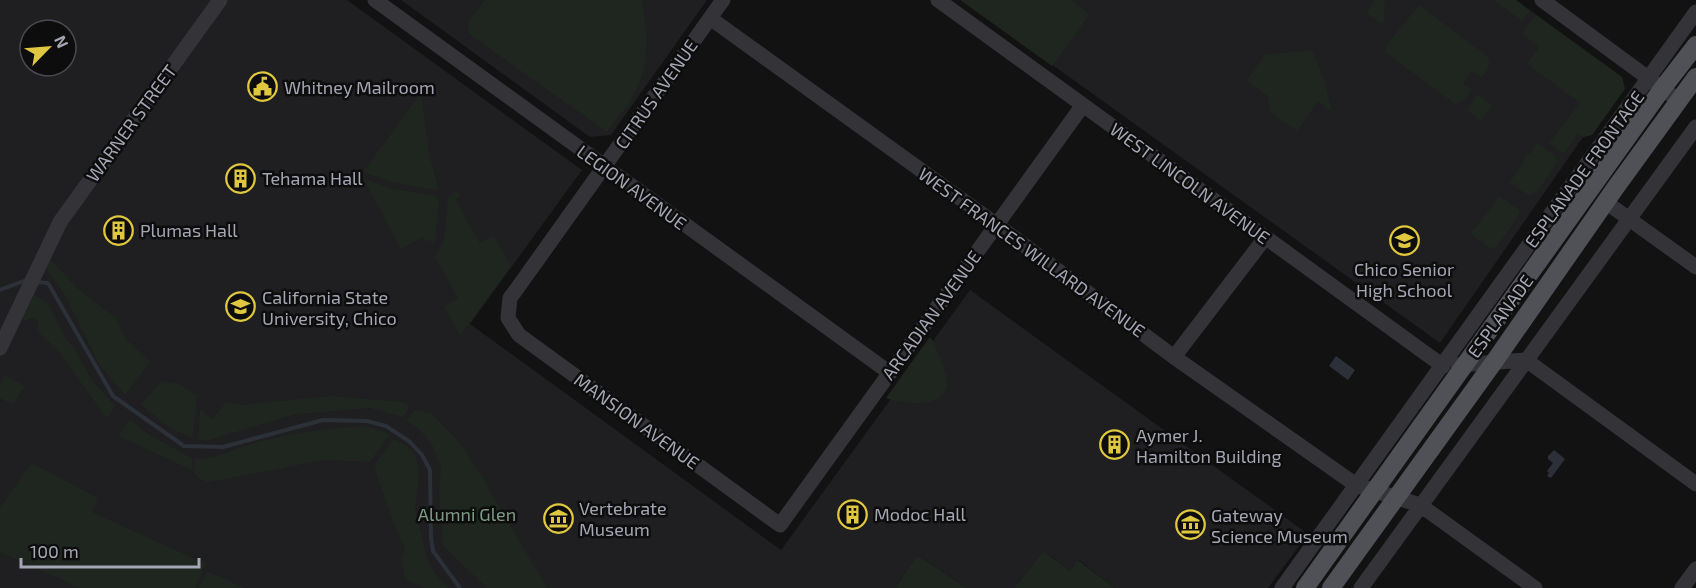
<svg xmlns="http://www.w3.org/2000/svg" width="1696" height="588" font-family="'Exo 2',sans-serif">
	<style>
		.built { fill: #1f1e20; fill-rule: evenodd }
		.green { fill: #1f2620 }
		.water { fill: #2c3038 }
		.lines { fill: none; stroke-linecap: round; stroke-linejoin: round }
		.stream { stroke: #2c3038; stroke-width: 4 }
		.minor { stroke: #343338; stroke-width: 15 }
		.major { stroke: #505057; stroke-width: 18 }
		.labels { text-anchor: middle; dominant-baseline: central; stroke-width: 5; stroke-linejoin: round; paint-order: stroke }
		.poi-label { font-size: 18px; fill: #a5a6b3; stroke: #0d0d0e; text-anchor: start }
		.street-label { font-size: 18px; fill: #a5a6b3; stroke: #0d0d0e }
		.park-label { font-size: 18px; fill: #7e9c85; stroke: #0d0d0e }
	</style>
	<rect width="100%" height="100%" fill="#121213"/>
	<path class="built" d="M0 0H347L582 170 470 324 781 550 970 290 1308 534 1268 588H1115L1079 560 1070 571 1043 551 1014 588H967L917 555 895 588H0ZM30 30H66V66H30Z
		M401 0H707L611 135 590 137Z
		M962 0H1516L1622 77 1592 135 1583 137 1440 343Z"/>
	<path class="green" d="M485 0H642C647 31 650 59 637 89 630 104 617 118 607 132L469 34 468 23Z
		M960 0H1070L1090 14 1052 66Z
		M1375 0H1385L1384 23 1382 22 1381 24 1366 13Z
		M1493 0H1516L1530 11 1522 21Z
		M1419 5 1487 56C1493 65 1487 70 1482 78L1472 71 1463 83 1472 90 1465 100 1455 104 1385 52 1388 43Z
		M1536 15 1622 77 1625 89 1592 135 1583 137 1578 133 1566 151 1563 153 1549 144 1580 103 1527 64 1539 47 1522 34Z
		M1309 51H1313L1325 82 1332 112 1318 101 1297 131 1270 112 1268 97 1247 81 1265 54Z
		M421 93 429 154 439 191 392 182 363 172Z
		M1477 94 1492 105 1481 121 1467 110Z
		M1536 142 1555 156 1557 163 1536 193 1530 196 1508 182 1512 179C1516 171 1524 165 1525 156L1532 152Z
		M363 178 390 188 436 196 439 202 434 247 431 240 426 242 423 237 401 249Z
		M456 190 460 196 455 199 480 243 494 235 511 266 460 336 444 306 458 298 435 257 444 240 448 197Z
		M1498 195 1518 209 1520 213 1497 247 1492 249 1470 234 1494 204Z
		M50 259 77 288 117 319 124 337 150 362 125 395 99 364 66 297 46 269Z
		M34 295 47 302 65 337 76 351 92 380 115 406 107 419 59 352 37 331 39 322 33 317 26 321 22 319Z
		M929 338H931C937 348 947 372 947 383 946 410 902 404 886 398Z
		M5 375 25 386 13 405 0 398V385Z
		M161 381 179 384 197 395 193 438 171 429 141 405Z
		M331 396 404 402 410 406 403 417 370 408 296 414 206 441 198 439 200 410 213 419 226 402 240 405Z
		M414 410 431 413 460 443 481 475 547 588H487L443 546 439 490 441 468 432 445 419 429 406 421Z
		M130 419 148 434 192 458V470L118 436Z
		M366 426 390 434 370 462 324 460 209 482 200 480 195 474V459C219 459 224 452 245 446 283 434 326 428 366 426Z
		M394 439 410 448 416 456 419 472 415 510 429 564 442 583 449 588H424L405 579 402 560 405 549C395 529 389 508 381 487 378 479 375 474 375 464Z
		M32 463 98 498 92 512 206 564 195 588H80L0 552V507Z
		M1043 551 1070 571 1078 560 1115 588H1014Z
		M917 555 967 588H895Z
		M207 571 245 588H199Z"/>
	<path class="water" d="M1336 356 1355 370 1348 380 1329 366Z
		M1554 450 1565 459 1551 478 1547 476 1549 473 1547 471 1553 463 1548 459V456Z"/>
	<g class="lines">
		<path class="stream" d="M36 282 48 283 113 396 184 446 223 447 323 420 367 421 386 426 410 442 422 455 430 470 431 539 433 551 460 588
			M0 290 24 281H29"/>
		<path class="minor" d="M375 0 890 373
			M723 0 516 290 510 298 508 318 519 335 780 525 1083 105
			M938 0 1443 366
			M1542 0 1678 100
			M710 18 997 225 1174 357 1356 485 1420 505 1535 588
			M1607 203 1696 267
			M0 348 60 222 220 0
			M1174 357 1265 238
			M1458 365 1526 360 1696 484
			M1282 588 1696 12
			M1361 588 1696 127
			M1682 588 1696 569"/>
		<path class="major" d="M1305 588 1662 89 1696 45
			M1331 588 1494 362 1616 187 1696 77"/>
	</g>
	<defs>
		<symbol id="civic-ring" viewBox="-11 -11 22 22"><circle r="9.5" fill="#0d0d0e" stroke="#dfc83f" stroke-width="1.5"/><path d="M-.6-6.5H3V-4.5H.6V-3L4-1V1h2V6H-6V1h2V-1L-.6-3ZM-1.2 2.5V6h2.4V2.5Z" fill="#dfc83f"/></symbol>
		<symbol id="building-ring" viewBox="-11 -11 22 22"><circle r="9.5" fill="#0d0d0e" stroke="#dfc83f" stroke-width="1.5"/><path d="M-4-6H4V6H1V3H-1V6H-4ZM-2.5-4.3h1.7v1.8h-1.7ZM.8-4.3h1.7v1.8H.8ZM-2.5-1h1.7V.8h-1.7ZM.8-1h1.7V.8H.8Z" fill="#dfc83f"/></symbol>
		<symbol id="school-ring" viewBox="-11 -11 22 22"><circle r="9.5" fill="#0d0d0e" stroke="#dfc83f" stroke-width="1.5"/><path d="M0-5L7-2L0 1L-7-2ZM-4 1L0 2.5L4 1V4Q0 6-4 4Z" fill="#dfc83f"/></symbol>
		<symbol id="university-ring" viewBox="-11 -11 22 22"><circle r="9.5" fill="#0d0d0e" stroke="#dfc83f" stroke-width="1.5"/><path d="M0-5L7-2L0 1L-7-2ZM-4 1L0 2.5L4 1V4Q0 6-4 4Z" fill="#dfc83f"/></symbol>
		<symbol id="museum-ring" viewBox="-11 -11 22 22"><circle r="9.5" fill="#0d0d0e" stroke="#dfc83f" stroke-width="1.5"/><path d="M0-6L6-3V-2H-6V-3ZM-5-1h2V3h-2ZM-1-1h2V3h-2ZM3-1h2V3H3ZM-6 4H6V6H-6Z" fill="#dfc83f"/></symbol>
	</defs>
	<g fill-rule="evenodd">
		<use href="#civic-ring" x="246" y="70" width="33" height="33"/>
		<use href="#building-ring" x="224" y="162" width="33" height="33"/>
		<use href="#building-ring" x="102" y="214" width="33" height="33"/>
		<use href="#school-ring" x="1388" y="224" width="33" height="33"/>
		<use href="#university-ring" x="224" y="290" width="33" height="33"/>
		<use href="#building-ring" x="1098" y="428" width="33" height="33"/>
		<use href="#building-ring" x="836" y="498" width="33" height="33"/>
		<use href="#museum-ring" x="542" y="502" width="33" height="33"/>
		<use href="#museum-ring" x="1174" y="508" width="33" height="33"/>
	</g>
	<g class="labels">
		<g class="poi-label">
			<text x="284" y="87">Whitney Mailroom</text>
			<text x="262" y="178">Tehama Hall</text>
			<text x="140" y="230">Plumas Hall</text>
			<text x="1404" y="269" text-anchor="middle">Chico Senior<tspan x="1404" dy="21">High School</tspan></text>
			<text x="262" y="297">California State<tspan x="262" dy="21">University, Chico</tspan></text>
			<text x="1136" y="435">Aymer J.<tspan x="1136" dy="21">Hamilton Building</tspan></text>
			<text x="579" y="508">Vertebrate<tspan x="579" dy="21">Museum</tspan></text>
			<text x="874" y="514">Modoc Hall</text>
			<text x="1211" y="515">Gateway<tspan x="1211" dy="21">Science Museum</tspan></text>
		</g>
		<g class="street-label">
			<text transform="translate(656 94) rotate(-55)">CITRUS AVENUE</text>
			<text transform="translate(131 123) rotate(-54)">WARNER STREET</text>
			<text transform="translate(1584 169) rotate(-54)">ESPLANADE FRONTAGE</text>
			<text transform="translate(1190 183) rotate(36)">WEST LINCOLN AVENUE</text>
			<text transform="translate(632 187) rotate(36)">LEGION AVENUE</text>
			<text transform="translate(1032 252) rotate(36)">WEST FRANCES WILLARD AVENUE</text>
			<text transform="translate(931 315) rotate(-54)">ARCADIAN AVENUE</text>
			<text transform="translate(1500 316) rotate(-54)">ESPLANADE</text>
			<text transform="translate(637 421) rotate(36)">MANSION AVENUE</text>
		</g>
		<g class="park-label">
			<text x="467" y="514">Alumni Glen</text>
		</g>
	</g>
	<g transform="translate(48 48) rotate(65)"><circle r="28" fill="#0d0d0e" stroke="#4a4a50" stroke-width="1.5"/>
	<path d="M0-4.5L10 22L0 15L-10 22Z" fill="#dfc83f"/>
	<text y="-9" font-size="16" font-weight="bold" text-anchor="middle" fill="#a5a6b3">N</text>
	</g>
	<path d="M21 558v9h178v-9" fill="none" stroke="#a5a6b3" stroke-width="3"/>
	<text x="30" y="558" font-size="18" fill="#a5a6b3" stroke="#0d0d0e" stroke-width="4.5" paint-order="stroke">100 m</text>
</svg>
